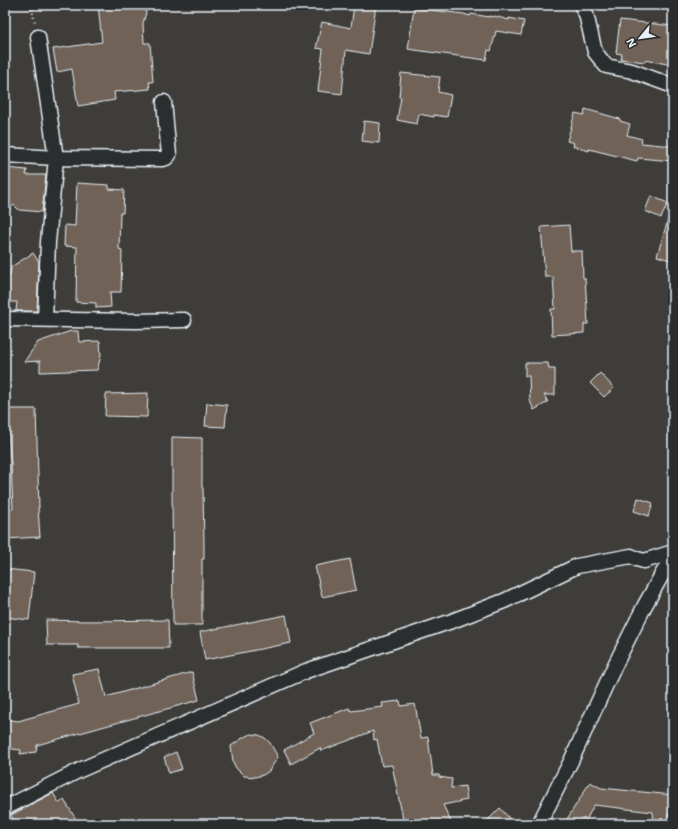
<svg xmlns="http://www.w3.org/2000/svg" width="678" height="829" font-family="'Shantell Sans',sans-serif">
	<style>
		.building { fill: #706256; stroke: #e8f1f8 }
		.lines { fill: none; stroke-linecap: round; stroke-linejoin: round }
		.minor-casing { stroke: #e8f1f8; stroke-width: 17 }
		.path { stroke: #e8f1f8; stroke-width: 2.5; stroke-dasharray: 1 3; stroke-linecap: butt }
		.minor { stroke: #2a2d2e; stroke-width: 14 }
	</style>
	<rect width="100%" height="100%" fill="#3f3d3a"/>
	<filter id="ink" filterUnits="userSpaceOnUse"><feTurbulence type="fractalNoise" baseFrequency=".025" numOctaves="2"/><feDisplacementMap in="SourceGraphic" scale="8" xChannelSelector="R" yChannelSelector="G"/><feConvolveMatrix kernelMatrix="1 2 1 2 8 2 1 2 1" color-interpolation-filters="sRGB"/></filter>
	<g filter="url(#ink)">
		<path class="building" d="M98 5H145L146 13 143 23 144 43H150L153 82H149L150 89 114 92 115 100 78 106 72 69 57 72 53 49 102 42Z
			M354 5H376L369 54 346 50 342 94 318 91 323 49 316 48 322 22 351 28Z
			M414 8 464 14 470 16 471 14 489 17V16L493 17 494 16 509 20V18L524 21 521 35 496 31 491 51 488 50 486 60 408 49Z
			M620 20 673 26V65L645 60V62L621 59 622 54 616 53Z
			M401 73 440 77 438 92 451 95 447 117 434 115V117L419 114 417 124 397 120 401 97H399Z
			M585 109 620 119V121L630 124 627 135 642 139 641 143 673 146V161L638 158 637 161 589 149V151L573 146 574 143 567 141 575 113 584 115Z
			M364 121 380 123 379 143 362 141Z
			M5 168 27 170 26 175H46L42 212 19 210 14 205 5 213Z
			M77 183 109 185V189L124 190 123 213H120L119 249 122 250 121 292H110L111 307 96 308V303L76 302 77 247 64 246 65 225 75 226Z
			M651 196 668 203 661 218 645 211Z
			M670 213H673V261L657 256Z
			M569 225 571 251H582L583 278H585L588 324H584V333L552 335 551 309H555L553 277H545L541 227Z
			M33 253 39 262 37 311H16L17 302H5V274L10 275 11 267Z
			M71 331H78L79 342 100 341 101 356 97 370 40 372V361L24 362 38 342Z
			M525 363H548L549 369H555V395H544L548 402 534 410 530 401 529 376H525Z
			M600 373 614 388 604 397 590 383Z
			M148 393 147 417 105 416 106 394Z
			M207 403 227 405 225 427 205 426Z
			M7 409H36L39 508H38L40 537 5 539V510L13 509 11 461 10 460Z
			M172 437 202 438V488H203L204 546V559H202V625H173L172 482Z
			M638 498 653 503 649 516 634 511Z
			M350 559 356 590 322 597 315 566Z
			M5 569 34 572 29 620 5 617Z
			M286 615 291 643 205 660 200 632Z
			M46 620 88 621 168 620 169 648H78V645H47Z
			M99 669 106 697 192 672 199 700 37 745 36 752 20 754 21 750 5 748V719L18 721 79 704 72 674Z
			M400 701 401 706 415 704 421 738 428 737 433 775H439V777L452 779 451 788 465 786 467 800 443 805 452 824H404L392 765 382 766 377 739 374 740 373 731 321 751 320 748 291 764 284 750 314 733 310 723 349 708 351 711 383 707 382 703Z
			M251 734 259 735 265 738 270 743 278 757 269 771 263 775 255 777 244 776 236 768 233 762 231 746 244 737Z
			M176 752 182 769 169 773 164 757Z
			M590 782 601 788 673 795V815L668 814V823L654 824 653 812 594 805 584 824H564Z
			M53 793 59 803 64 800 79 824H16L11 815Z
			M500 808 509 818 503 824H484Z"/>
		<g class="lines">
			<defs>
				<path id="minor" d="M581 5 586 14 595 52 606 66 632 71 673 86
					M38 37 56 158 48 242 45 319
					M5 155 56 158 162 159 166 158 169 155 164 102
					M5 319 135 321 184 320
					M5 808 80 770 306 671 452 621 504 601 577 566 631 556 637 559 644 561 673 552
					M539 824 571 761 615 665 645 605 673 555"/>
			</defs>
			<use href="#minor" class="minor-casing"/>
			<path class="path" d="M31 5 35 23"/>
			<use href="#minor" class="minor"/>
		</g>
	</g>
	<rect width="678" height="829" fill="none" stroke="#2a2d2e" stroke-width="20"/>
	<rect x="10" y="10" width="658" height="809" fill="none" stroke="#e8f1f8" stroke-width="1.5" filter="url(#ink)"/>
	<g transform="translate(640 38) rotate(241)" stroke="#2a2d2e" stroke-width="3" paint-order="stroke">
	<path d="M0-3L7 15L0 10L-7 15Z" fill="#e8f1f8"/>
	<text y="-6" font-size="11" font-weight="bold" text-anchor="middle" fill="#e8f1f8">N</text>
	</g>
</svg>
